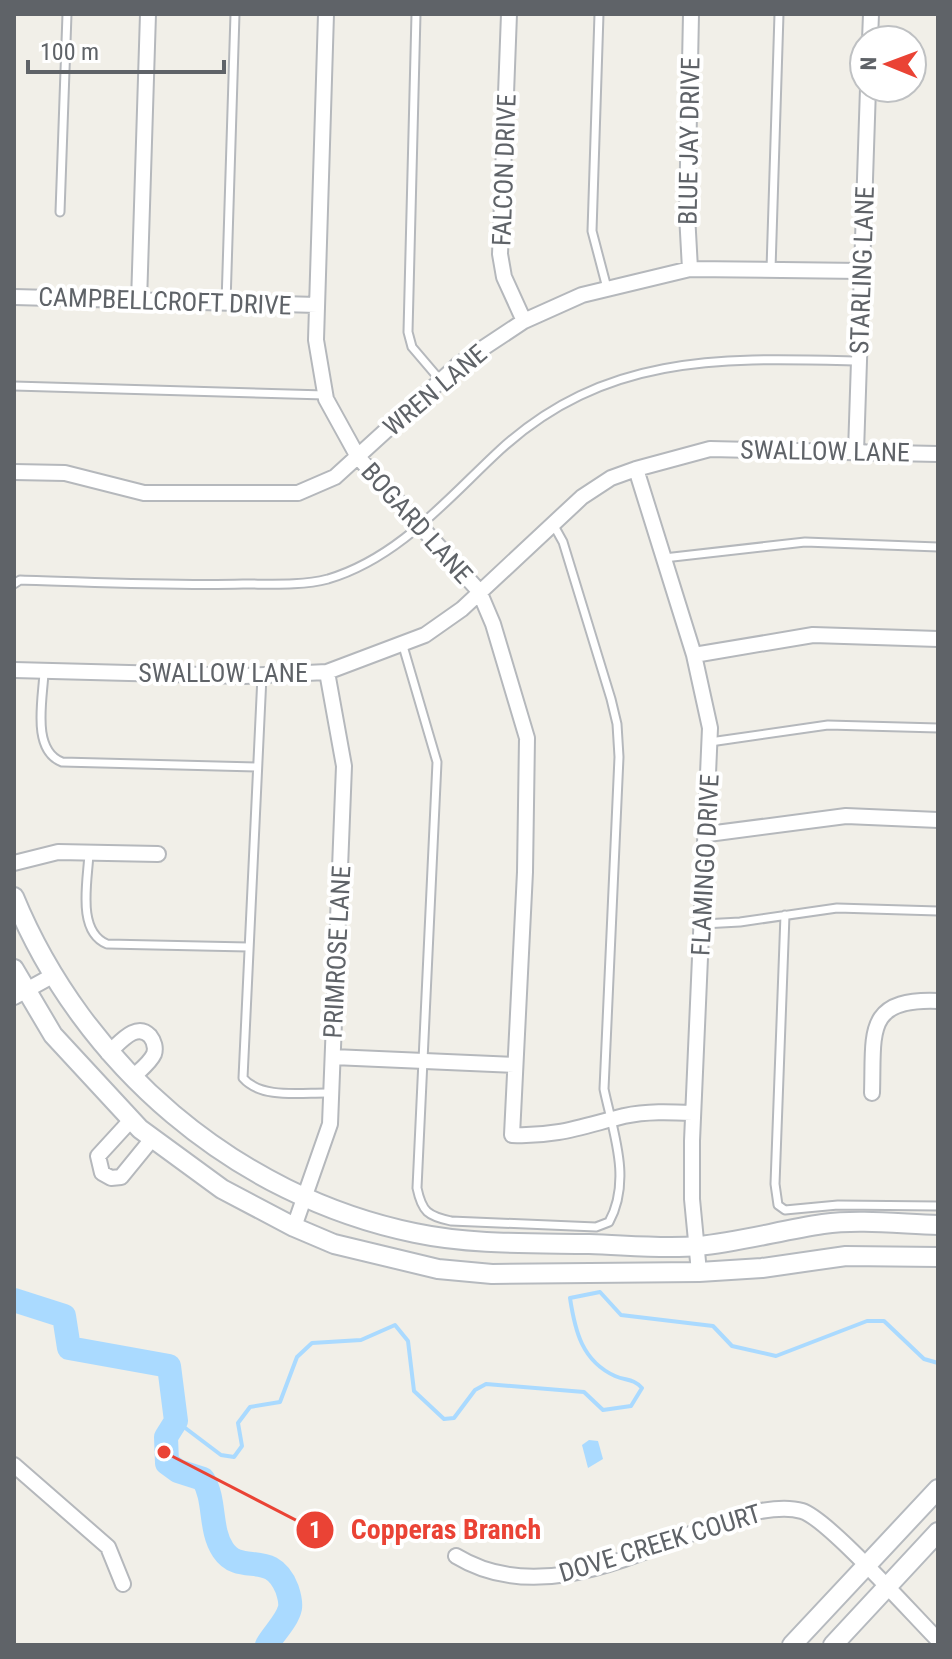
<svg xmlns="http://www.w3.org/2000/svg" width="952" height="1659" font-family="'Roboto Condensed',sans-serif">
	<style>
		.water { fill: #aadaff }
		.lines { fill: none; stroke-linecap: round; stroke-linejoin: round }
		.stream { stroke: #aadaff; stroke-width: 4 }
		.river { stroke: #aadaff; stroke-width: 24 }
		.service-casing { stroke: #b5b8bc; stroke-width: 11 }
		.minor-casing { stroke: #b5b8bc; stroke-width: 18 }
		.secondary-casing { stroke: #b6babf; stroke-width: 22 }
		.service { stroke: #fff; stroke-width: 7 }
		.minor { stroke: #fff; stroke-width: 14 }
		.secondary { stroke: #fff; stroke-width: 18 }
		.labels { text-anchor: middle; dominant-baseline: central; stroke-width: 8; stroke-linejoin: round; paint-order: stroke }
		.street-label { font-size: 26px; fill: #5f6368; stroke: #fff }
		.leader { fill: none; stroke: #ea4335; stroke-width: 3 }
		.callout-dot { fill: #ea4335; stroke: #fff; stroke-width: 3 }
		.mark-label { font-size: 24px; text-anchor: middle; font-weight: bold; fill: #fff }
		.callout-label { font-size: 28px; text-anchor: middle; font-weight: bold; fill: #ea4335; stroke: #fff; stroke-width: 8; stroke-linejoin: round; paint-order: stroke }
	</style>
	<rect width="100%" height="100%" fill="#f1efe8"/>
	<path class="water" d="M589 1440 598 1441 603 1459 588 1468 582 1445Z"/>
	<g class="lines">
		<path class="stream" d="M176 1421 221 1455 234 1457 242 1446 238 1423 250 1407 280 1402 297 1357 312 1343 361 1340 395 1325 408 1341 414 1391 444 1419 454 1418 475 1390 486 1384 584 1392 603 1410 631 1406 642 1388C633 1378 626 1381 615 1376 582 1361 575 1331 570 1298L600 1292 621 1315 713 1326 732 1346 776 1356 867 1321H884L924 1359 938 1363"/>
		<path class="river" d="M14 1300 64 1316 69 1348 169 1366 176 1421 166 1437 167 1463 178 1471 203 1479C216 1500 209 1529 223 1550 241 1577 271 1548 287 1589 289 1595 291 1602 290 1608 287 1621 274 1633 267 1645"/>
		<defs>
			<path id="service" d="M416 14 408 332 412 347 441 381
				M599 14 592 231 607 288
				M60 212 67 14
				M771 269 779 14
				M226 303 235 14
				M14 386 325 395
				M664 558 805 542 938 547
				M14 584 20 580C94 582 169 586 243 584 270 584 302 586 328 579 399 558 448 498 500 450 607 352 725 358 859 361
				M403 646 437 762 417 1188C422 1212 428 1216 451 1221L596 1227 609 1222C632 1180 613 1132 604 1089L619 757 617 724 611 699 563 542 553 524
				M44 672C43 699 31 750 62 762L256 767
				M262 676 243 1078C262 1100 304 1092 331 1093
				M710 742 828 725 938 728
				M89 853C88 880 76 931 107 944L248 947
				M785 915 775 1184 778 1205 785 1210 838 1205 938 1206
				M703 924 740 922 837 908 938 911"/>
			<path id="minor" d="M326 14 316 340 326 399 358 457 479 591 493 624 527 738 525 872 512 1135C556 1137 583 1126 624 1116 647 1111 670 1112 693 1113
				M509 14 500 254 504 277 524 321
				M870 40 871 14
				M690 269 687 214 691 14
				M14 297 317 305
				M139 302 148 14
				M856 452 868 88
				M636 469 694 655 710 728 692 1141V1199L699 1272
				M14 472 65 473 144 493H298L335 477 459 364 524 321 582 295 690 269 862 271
				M694 655 813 635 938 639
				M14 670 244 676 327 672 425 635 462 609 582 497 611 478 636 469 710 449 938 454
				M708 834 846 816 938 820
				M14 863 58 852 158 854
				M14 997 52 976
				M108 1053C119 1044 136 1021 150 1036 154 1041 156 1048 154 1054 150 1063 139 1071 132 1078
				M333 1057 514 1065
				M872 1093C874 1033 864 998 938 1001
				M131 1120 98 1156 102 1173 111 1178 121 1177 152 1139
				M294 1227 330 1124 344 766 327 672
				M14 1465 108 1547 123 1584
				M456 1556C548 1612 656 1541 746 1514 763 1510 785 1506 802 1511 828 1519 913 1615 938 1640"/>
			<path id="secondary" d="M14 897C83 1065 235 1196 415 1233 472 1245 531 1243 589 1244 625 1245 663 1249 698 1246 740 1242 782 1230 823 1224 860 1219 901 1224 938 1225
				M14 969 53 1035 140 1129 222 1189 294 1227 334 1244 438 1269 492 1274 699 1272 762 1268 846 1256 938 1257
				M792 1645 938 1489
				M833 1645 938 1532"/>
		</defs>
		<use href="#service" class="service-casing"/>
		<use href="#minor" class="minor-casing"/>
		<use href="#secondary" class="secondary-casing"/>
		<use href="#service" class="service"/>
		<use href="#minor" class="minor"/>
		<use href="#secondary" class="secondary"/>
	</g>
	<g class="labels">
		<g class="street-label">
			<text transform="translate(689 141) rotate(-89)">BLUE JAY DRIVE</text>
			<text transform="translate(504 170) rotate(-88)">FALCON DRIVE</text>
			<text transform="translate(862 270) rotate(-88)">STARLING LANE</text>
			<text transform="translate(165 301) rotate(2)">CAMPBELLCROFT DRIVE</text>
			<text transform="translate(435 390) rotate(-40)">WREN LANE</text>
			<text transform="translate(825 451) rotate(1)">SWALLOW LANE</text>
			<text transform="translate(417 523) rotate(48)">BOGARD LANE</text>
			<text x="223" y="673">SWALLOW LANE</text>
			<text transform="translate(705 865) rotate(-87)">FLAMINGO DRIVE</text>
			<text transform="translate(337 952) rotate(-87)">PRIMROSE LANE</text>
			<text transform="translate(660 1543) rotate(-17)">DOVE CREEK COURT</text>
		</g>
	</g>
	<path class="leader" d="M164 1452L315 1530"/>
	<g class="callout-dot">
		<circle cx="164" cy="1452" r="8"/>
		<circle cx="315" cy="1530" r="20"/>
	</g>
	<g class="mark-label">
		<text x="315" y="1538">1</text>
	</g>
	<g class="callout-label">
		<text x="446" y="1539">Copperas Branch</text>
	</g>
	<rect width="952" height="1659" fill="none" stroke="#5f6368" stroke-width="32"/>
	<g transform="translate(888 64) rotate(271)"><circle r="38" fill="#ffffff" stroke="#bfc1c3" stroke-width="2"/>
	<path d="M0-6L14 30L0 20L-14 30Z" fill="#ea4335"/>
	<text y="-12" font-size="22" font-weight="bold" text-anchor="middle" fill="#5f6368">N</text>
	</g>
	<path d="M28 60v12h196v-12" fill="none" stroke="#5f6368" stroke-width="4"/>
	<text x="40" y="60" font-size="24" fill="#5f6368" stroke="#ffffff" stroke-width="6" paint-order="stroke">100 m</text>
</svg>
